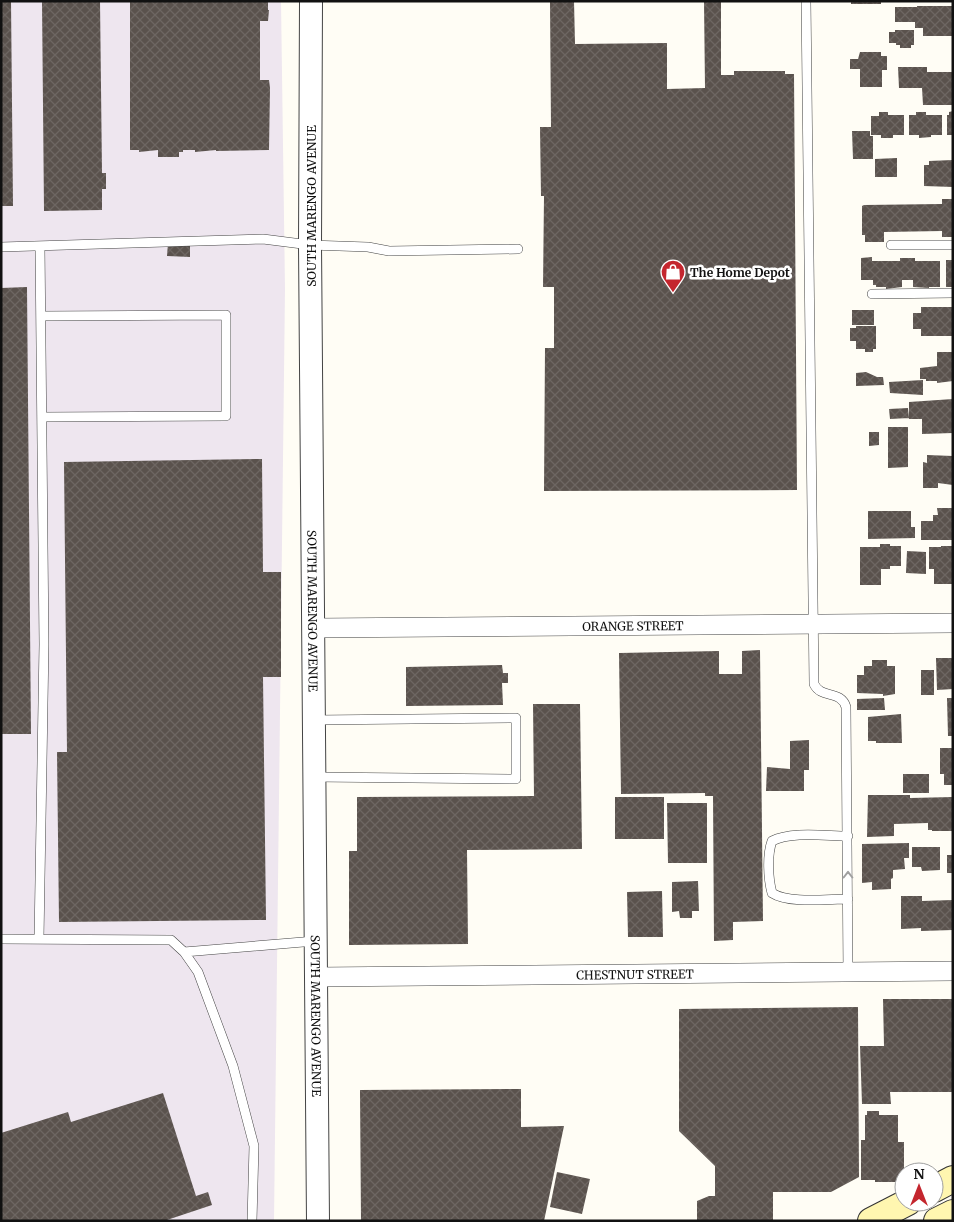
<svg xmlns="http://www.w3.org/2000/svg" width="954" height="1222" font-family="Merriweather,serif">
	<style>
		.industrial { fill: #eee6ef }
		.building { fill: url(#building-cross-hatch) }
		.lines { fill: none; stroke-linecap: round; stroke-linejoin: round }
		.service-casing { stroke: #444; stroke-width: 10 }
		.minor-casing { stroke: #444; stroke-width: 20 }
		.tertiary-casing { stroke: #444; stroke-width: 24 }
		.secondary-casing { stroke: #333; stroke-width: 28 }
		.service { stroke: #fff; stroke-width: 9 }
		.minor { stroke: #fff; stroke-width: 19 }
		.tertiary { stroke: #fff; stroke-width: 22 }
		.secondary { stroke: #fff6b0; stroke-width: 26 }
		.oneway { stroke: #a0a0a0 }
		.labels { text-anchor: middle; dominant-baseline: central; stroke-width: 5; stroke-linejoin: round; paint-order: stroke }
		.street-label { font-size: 12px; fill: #111; stroke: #fff }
		.poi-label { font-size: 12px; font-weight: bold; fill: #111; stroke: #fff; text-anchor: start }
	</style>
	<defs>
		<pattern id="building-cross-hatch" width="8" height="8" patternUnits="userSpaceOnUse" patternTransform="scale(1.25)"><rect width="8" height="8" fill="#5a524d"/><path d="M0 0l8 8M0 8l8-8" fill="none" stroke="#6d6662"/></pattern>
	</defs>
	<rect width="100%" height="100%" fill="#fffdf5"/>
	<path class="industrial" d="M1 1H281L285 289 274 1221H1Z"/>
	<path class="building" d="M1 1H11L13 206H1Z
		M42 1H100L102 173H106V189H102V210L44 211Z
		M130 1H268V10H269L268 21H260V80H269L270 88 269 150 216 151V150L195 152V150H183V152H179V157H158V150L139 152V150H130Z
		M550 1H574L575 44 667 43V89L705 88 704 1H721V75H734V71H785V74H794L797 490 544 491 545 348H554V287H543L544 196H541L540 127H551Z
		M851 1H881V4H851Z
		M917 6H953V36H923V28H915V22H895V7H917Z
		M895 30H914V45H911V48H900V45H896V43H889V32H895Z
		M860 52H881V56H887V70H882V87H860V69H850V59H858Z
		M898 67H927V72H953V105H923L922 88H899Z
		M953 111V135H947V115H949V112Z
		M879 112H888V115H904V135H893V138H881V135H871V116H879Z
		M916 112H926V115H942V135H931V137L919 138V135H909V115H916Z
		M852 131H870V136H873V159H853Z
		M897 158V177H875V159Z
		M953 160V187L924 186V165H929V161Z
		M942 199H953V237H942V231L884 232V242H865V235H862V206L864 205 942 204Z
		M168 243 190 244V257L167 256Z
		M872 257V261H900V258H915V261H940V287H929V288L913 287V280H902V287L886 289V287H876V285H873V280H861V258Z
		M946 260H953V287H946Z
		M27 287 31 734H1V288Z
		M921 307H953V336H921V329H913V313H921Z
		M852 310H874V325H852Z
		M856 326H876V349H873V352H865V349H856V341H850V328H856Z
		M937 352H953V381L937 383V381H926V379H920V368L937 366Z
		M866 372 877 377H883L884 385 856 386V373Z
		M923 380V395L890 393 889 382Z
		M953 399V433L922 434V419H909V402Z
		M908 408 909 418 890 419 889 409Z
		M888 427H908V467L888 468Z
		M869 432H879V445L869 446Z
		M927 455 953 456V485L938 483V488H923V462L927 463Z
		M262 459 263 572H281V677H263L266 920 59 922 57 752H67L64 462Z
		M937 508H953V540H921V521H933V515H938Z
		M868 511H911V527H915V538L868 539Z
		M880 544H890V546H901V566H890V569H881V585H860V547H880Z
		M941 546H953V584H934V569H929V547H941Z
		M907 551 926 552V574L906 573Z
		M760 650 763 921 733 922V940L714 941 713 796H705V793L621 794 619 653 719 651V674H742V651Z
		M936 658H953V689L937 690Z
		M872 660H887V666H895V694L883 696V694L857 693V675H864V666H872Z
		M502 665 503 673H508V683H502L503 705 406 706V667Z
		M921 670H934V695H921Z
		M884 698 885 710H857V699Z
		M947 698H953V736H948Z
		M533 704H580L582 849 467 850 468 944 349 945V851H357V797L534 796Z
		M901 714 902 743H876V741H868V717Z
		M809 740V770H804V791H766L767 767 790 769V741Z
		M940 748H953V785H944V774H940Z
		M903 774H929V793H903Z
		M868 795H910V798L953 797V831H932V830H928V823L894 824V836L867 837Z
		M615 797H664V839H615Z
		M667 803H707V863H668Z
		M909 843V858H904L905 869 893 870V878L891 879V889L872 890V882L862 883V844Z
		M912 847H940V870L922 871 921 867H912Z
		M947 855H953V873H947Z
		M698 881 699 911H692V918H680L679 911 672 912V882Z
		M662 891 663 937H628L627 892Z
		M901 896H922V901L953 900V930L921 931V928L901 929Z
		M883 999H953V1092H890L891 1104H862L860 1046H884Z
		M858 1007 859 1177 831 1192H773V1221H697V1201L709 1196H715V1166L679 1131V1009Z
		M521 1089V1127L564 1126 544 1221H361L360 1090Z
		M163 1093 196 1196 208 1192 212 1205 164 1221H1V1133L68 1112 71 1122Z
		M867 1111H879V1115H898V1142H904V1182H875V1180H861V1140H865V1115H867Z
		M557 1172 590 1179 582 1214 550 1207Z"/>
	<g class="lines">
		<defs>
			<path id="service" d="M806 1 814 684C821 699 841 690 846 707L848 973
				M891 245H953
				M1 247 263 239 310 245 368 247 389 251 518 249
				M872 294 953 293
				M41 316 226 315V416L42 417
				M315 720 516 718V779L315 777
				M848 836C826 836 791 831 772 841 767 855 768 878 772 893 789 904 827 899 848 899
				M1 939 171 940 184 952 198 972 233 1066 254 1146 252 1221
				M39 939 44 644 40 247
				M184 952 315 941"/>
			<g id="minor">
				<path id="s1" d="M314 628 953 623"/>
				<path id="s2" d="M316 977 953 971"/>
			</g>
			<g id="tertiary">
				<path id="s3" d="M311 1 310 245 318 1221"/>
			</g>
			<path id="secondary" d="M934 1189 953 1179
				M871 1221 908 1202
				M937 1221 953 1213"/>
		</defs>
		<use href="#service" class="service-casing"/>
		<use href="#minor" class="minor-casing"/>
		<use href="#tertiary" class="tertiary-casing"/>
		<use href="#secondary" class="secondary-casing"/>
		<use href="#service" class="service"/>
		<use href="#minor" class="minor"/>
		<use href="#tertiary" class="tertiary"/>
		<use href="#secondary" class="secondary"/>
	</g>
	<defs><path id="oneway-chevron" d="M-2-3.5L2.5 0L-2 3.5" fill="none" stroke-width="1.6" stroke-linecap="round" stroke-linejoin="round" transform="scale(1.25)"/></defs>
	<use class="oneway" href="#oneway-chevron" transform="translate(848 875) rotate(-90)"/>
	<defs>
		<symbol id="shop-pin" viewBox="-11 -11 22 30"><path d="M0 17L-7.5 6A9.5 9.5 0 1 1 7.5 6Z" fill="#c4262e" stroke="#fff"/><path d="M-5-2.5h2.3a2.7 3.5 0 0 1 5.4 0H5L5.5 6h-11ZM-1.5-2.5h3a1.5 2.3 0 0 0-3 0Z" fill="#fff"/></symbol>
	</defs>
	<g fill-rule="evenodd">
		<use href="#shop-pin" x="659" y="258" width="28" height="38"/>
	</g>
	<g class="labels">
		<g class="street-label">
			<text transform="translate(311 206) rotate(-90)">SOUTH MARENGO AVENUE</text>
			<text stroke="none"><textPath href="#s3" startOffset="610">SOUTH MARENGO AVENUE</textPath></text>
			<text stroke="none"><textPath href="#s1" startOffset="319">ORANGE STREET</textPath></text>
			<text stroke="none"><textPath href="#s2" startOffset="319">CHESTNUT STREET</textPath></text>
			<text stroke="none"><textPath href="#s3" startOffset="1015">SOUTH MARENGO AVENUE</textPath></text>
		</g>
		<g class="poi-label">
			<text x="690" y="272">The Home Depot</text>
		</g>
	</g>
	<rect width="954" height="1222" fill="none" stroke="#111111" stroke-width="5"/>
	<g transform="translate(919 1187)"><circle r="24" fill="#ffffff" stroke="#a0a0a0"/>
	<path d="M0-4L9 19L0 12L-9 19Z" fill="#c4262e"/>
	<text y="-8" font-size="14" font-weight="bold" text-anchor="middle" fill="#111111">N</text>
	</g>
</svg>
